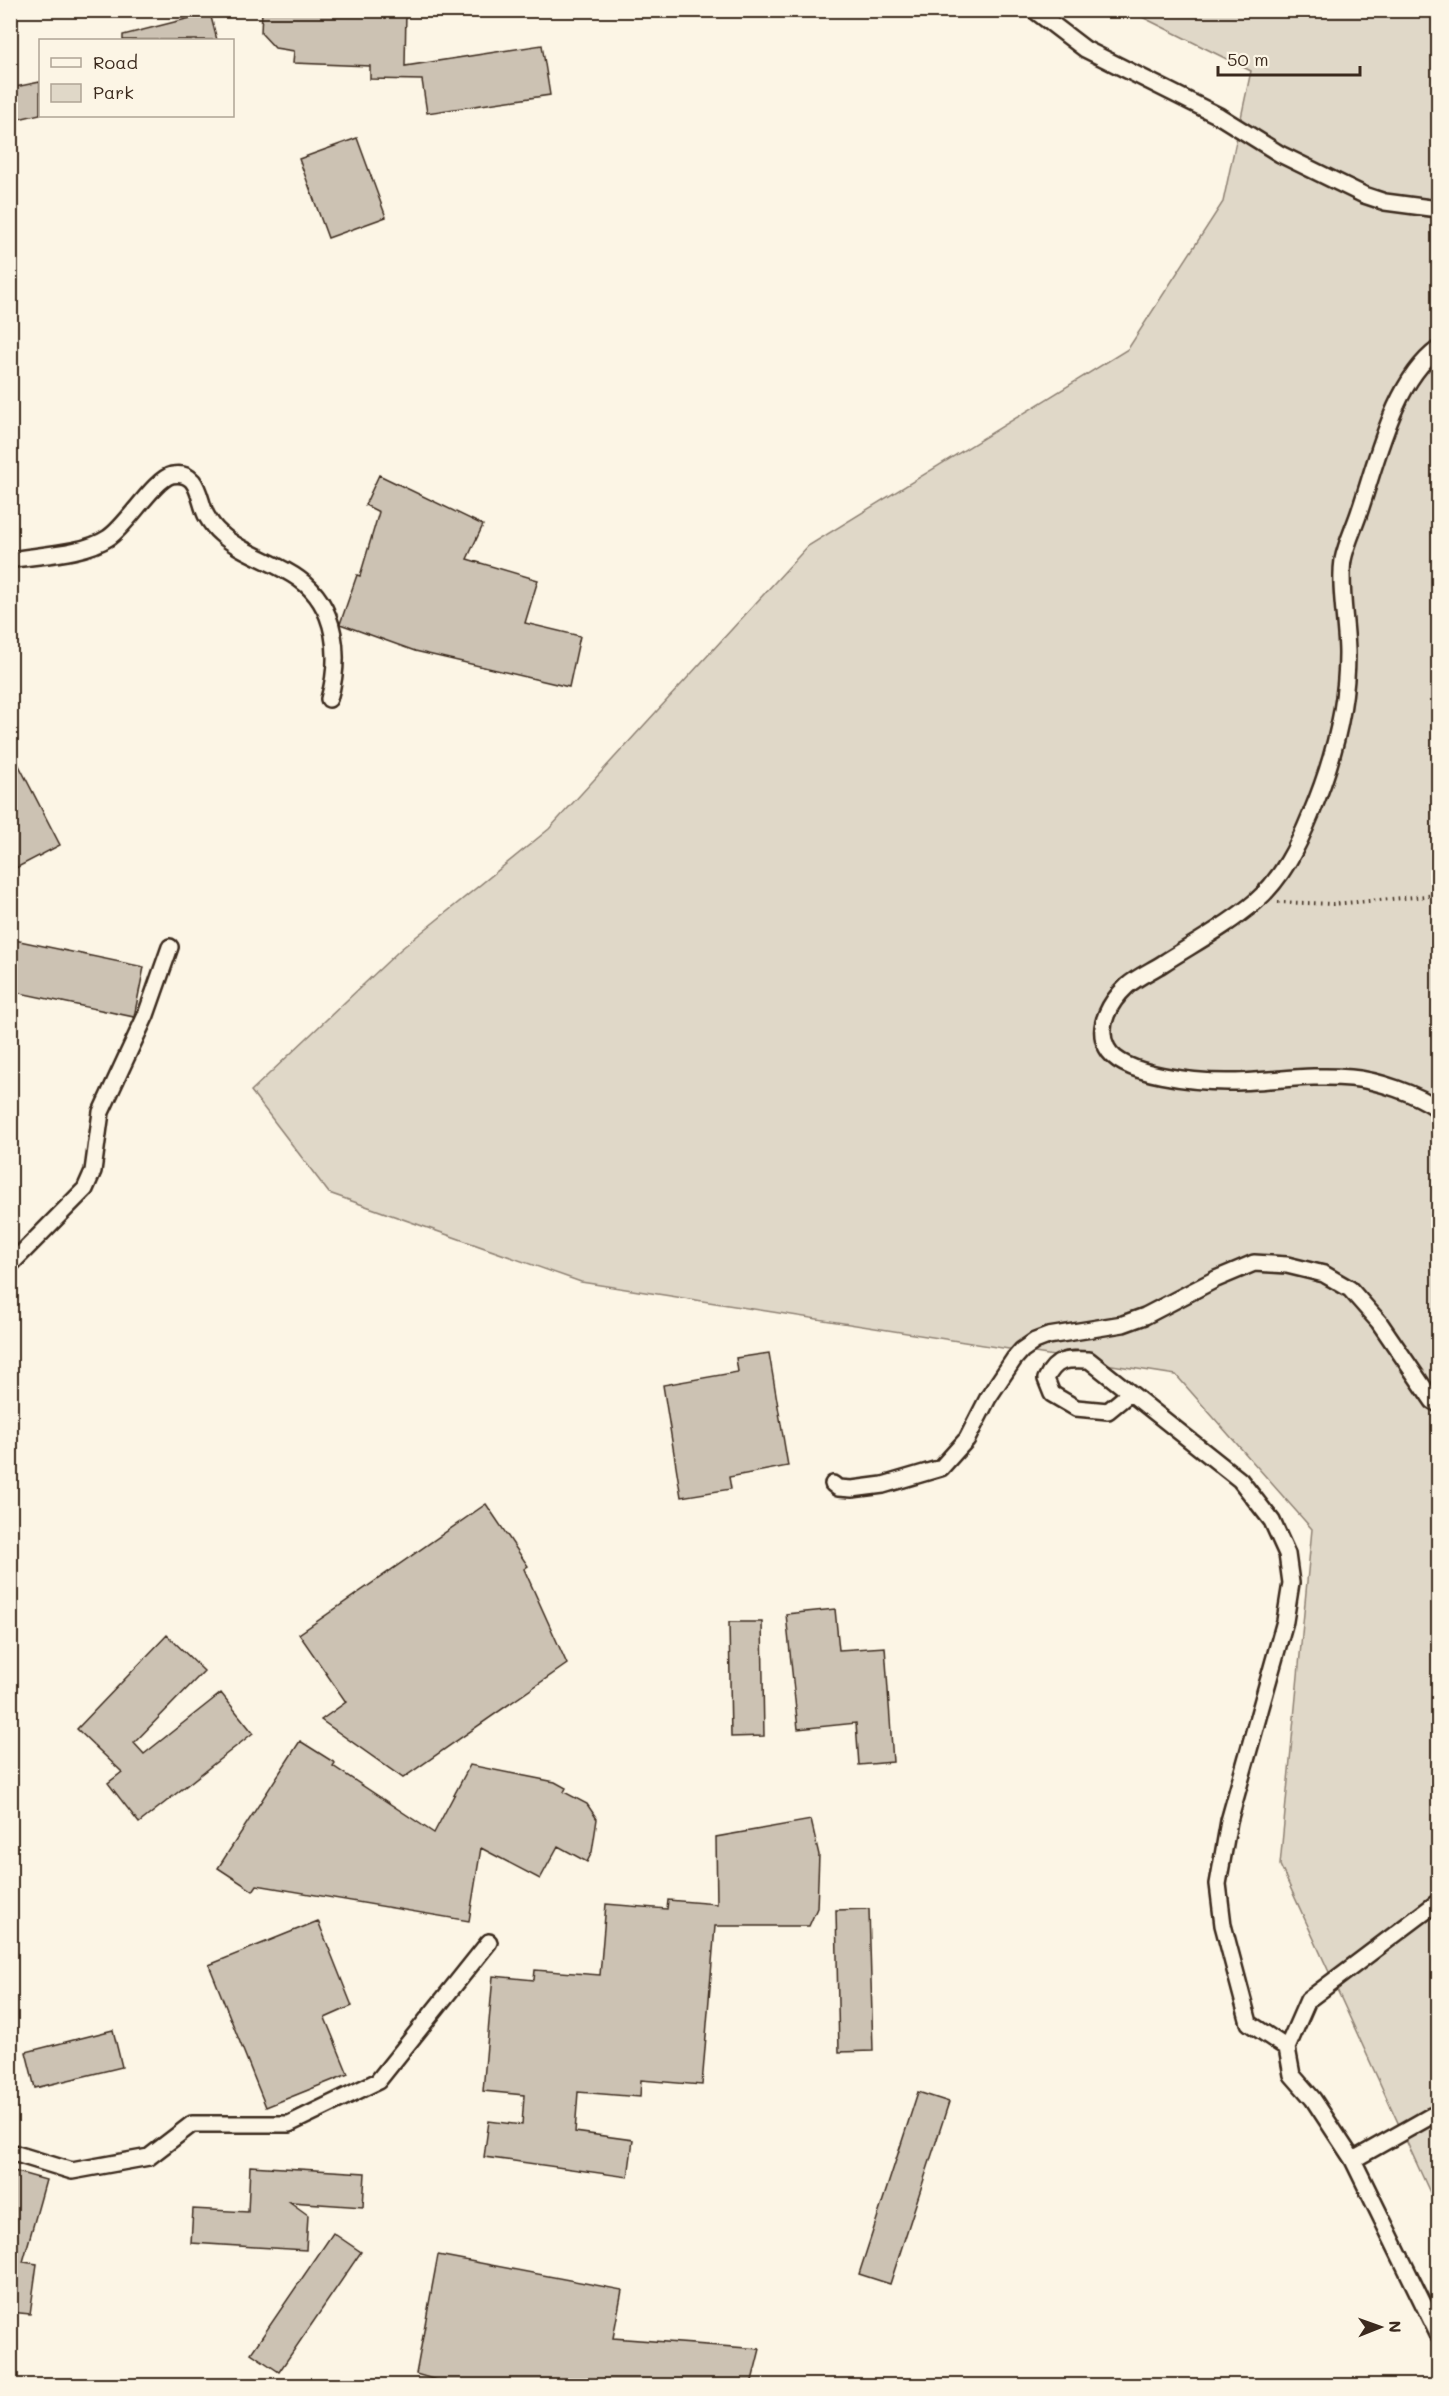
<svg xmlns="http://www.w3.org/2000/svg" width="1449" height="2396" font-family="Mali,sans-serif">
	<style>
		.green { fill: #e0d8c8; stroke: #8e8173; stroke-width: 1.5 }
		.building { fill: #ccc2b3; stroke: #3b2a1e; stroke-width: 1.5 }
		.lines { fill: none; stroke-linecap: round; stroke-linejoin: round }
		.minor-casing { stroke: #3b2a1e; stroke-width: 20 }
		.path { stroke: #3b2a1e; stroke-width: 4; stroke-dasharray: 1.5 4.5; stroke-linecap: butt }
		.minor { stroke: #fcf5e5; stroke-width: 15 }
	</style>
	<rect width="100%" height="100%" fill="#fcf5e5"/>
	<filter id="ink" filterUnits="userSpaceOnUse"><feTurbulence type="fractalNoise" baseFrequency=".0167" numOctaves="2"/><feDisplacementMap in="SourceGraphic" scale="12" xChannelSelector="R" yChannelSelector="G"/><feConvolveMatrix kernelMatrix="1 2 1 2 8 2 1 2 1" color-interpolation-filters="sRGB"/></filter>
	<g filter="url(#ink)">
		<path class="green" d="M1130 11H1438V2210L1280 1865 1312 1529 1176 1375 581 1282 329 1193 251 1091 401 949 549 829 808 546 1128 349 1223 202 1251 71Z"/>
		<path class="building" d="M262 10H406L405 66 542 45 550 95 427 113 422 80 370 79V66L293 63 294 51 275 48 261 33Z
			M210 13 217 40H123V35Z
			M40 82V114L10 121V88Z
			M357 138 386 217 328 238 299 159Z
			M379 475 483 525 467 559 538 580 525 623 580 636 569 687 415 651 340 624 357 575 360 576 379 512 365 505Z
			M10 748 60 845 16 868 10 857Z
			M10 939 144 967 134 1017 10 991Z
			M769 1353 788 1466 729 1477 731 1489 681 1497 663 1385 738 1372 736 1358Z
			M486 1504 528 1566 524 1569 567 1664 403 1778 321 1720 346 1702 299 1634Z
			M835 1609 839 1650 885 1647 893 1762 859 1765 856 1723 798 1729 786 1614Z
			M729 1622H762L764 1736 731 1737Z
			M167 1635 204 1671 134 1743 144 1754 221 1693 253 1733 139 1823 108 1783 122 1772 77 1729Z
			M300 1741 335 1763 333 1766 434 1833 470 1765 555 1782 566 1788 564 1792 587 1804 597 1819 592 1852 587 1862 558 1846 540 1879 481 1848 469 1921 257 1885 253 1891 218 1868Z
			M811 1820 819 1855 817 1908 809 1926H715L702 2085 641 2080 640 2097 578 2092 575 2132 633 2140 628 2177 484 2157 489 2121 522 2125 524 2095 483 2091 493 1976 534 1980 535 1970 600 1975 606 1904 667 1909 668 1900 717 1904 716 1837Z
			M869 1909 873 2051 839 2052 836 1910Z
			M318 1921 352 2006 325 2018 348 2074 266 2107 209 1965Z
			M113 2030 122 2067 35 2088 26 2052Z
			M918 2092 949 2102 890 2284 859 2274Z
			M250 2166 365 2173 363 2207 290 2202 308 2215 306 2250 191 2243 193 2209 248 2212Z
			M10 2170 46 2180 23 2262 37 2264 30 2314 10 2312Z
			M333 2233 361 2252 279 2372 251 2353Z
			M438 2255 622 2290 613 2338 760 2349 751 2385H453L416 2374Z"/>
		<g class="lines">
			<defs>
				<path id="minor" d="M1034 10 1085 49 1219 116 1280 154 1364 195 1385 202 1438 209
					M1438 349C1394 381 1377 460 1360 510 1355 526 1346 544 1343 560 1339 587 1347 626 1347 654 1347 709 1332 764 1311 814 1298 846 1282 879 1255 902 1227 926 1193 944 1162 964 1151 971 1137 977 1127 986 1111 1001 1095 1026 1107 1048 1121 1076 1199 1082 1227 1082 1269 1082 1309 1074 1351 1078 1376 1080 1418 1094 1438 1109
					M10 560C39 555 84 554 108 538 127 526 154 479 172 475 199 470 198 498 206 515 210 522 214 528 220 533 242 554 274 561 299 579 337 606 341 657 329 699
					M10 1265 85 1189 93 1171 101 1112 146 1015 170 947
					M1130 1393 1108 1411 1076 1408 1052 1394 1046 1379C1056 1358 1067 1359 1089 1360L1240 1480 1272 1521 1287 1554 1291 1583 1285 1621 1229 1821 1218 1884 1223 1925 1249 2023 1287 2048 1292 2075 1313 2099 1353 2160 1438 2334
					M833 1484 838 1488 852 1489 883 1485 941 1468 967 1439 988 1398 1014 1359 1022 1350 1035 1341 1048 1336 1123 1324 1145 1316 1216 1279 1254 1263 1287 1265 1324 1274 1350 1289 1379 1322 1433 1401 1438 1404
					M1287 2048 1308 2000 1438 1902
					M10 2152 72 2171 149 2157 192 2124H289L378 2081 489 1942
					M1353 2160 1431 2116 1438 2117"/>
			</defs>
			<use href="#minor" class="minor-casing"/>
			<path class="path" d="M1278 902 1333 904 1438 895"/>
			<use href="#minor" class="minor"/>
		</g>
	</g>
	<rect width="1449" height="2396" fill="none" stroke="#fcf5e5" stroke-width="36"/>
	<rect x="18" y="18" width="1413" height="2360" fill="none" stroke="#3b2a1e" stroke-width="2" filter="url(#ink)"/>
	<rect x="39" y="39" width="195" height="78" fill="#fcf5e5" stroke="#afa495" stroke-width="1.5"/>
	<rect x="51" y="58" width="30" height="9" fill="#fcf5e5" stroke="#afa495" stroke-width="1.5"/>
	<text x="93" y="69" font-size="18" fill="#3b2a1e">Road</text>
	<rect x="51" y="84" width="30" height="18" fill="#e0d8c8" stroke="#afa495" stroke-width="1.5"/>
	<text x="93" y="99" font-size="18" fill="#3b2a1e">Park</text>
	<g transform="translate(1380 2327) rotate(89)" stroke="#fcf5e5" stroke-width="4.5" paint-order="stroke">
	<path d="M0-4.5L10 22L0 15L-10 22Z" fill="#3b2a1e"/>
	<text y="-9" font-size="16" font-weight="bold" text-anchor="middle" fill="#3b2a1e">N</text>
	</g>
	<path d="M1218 66v9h142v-9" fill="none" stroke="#3b2a1e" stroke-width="3"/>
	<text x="1227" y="66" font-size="18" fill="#3b2a1e" stroke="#fcf5e5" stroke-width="4.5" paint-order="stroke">50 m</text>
</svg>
